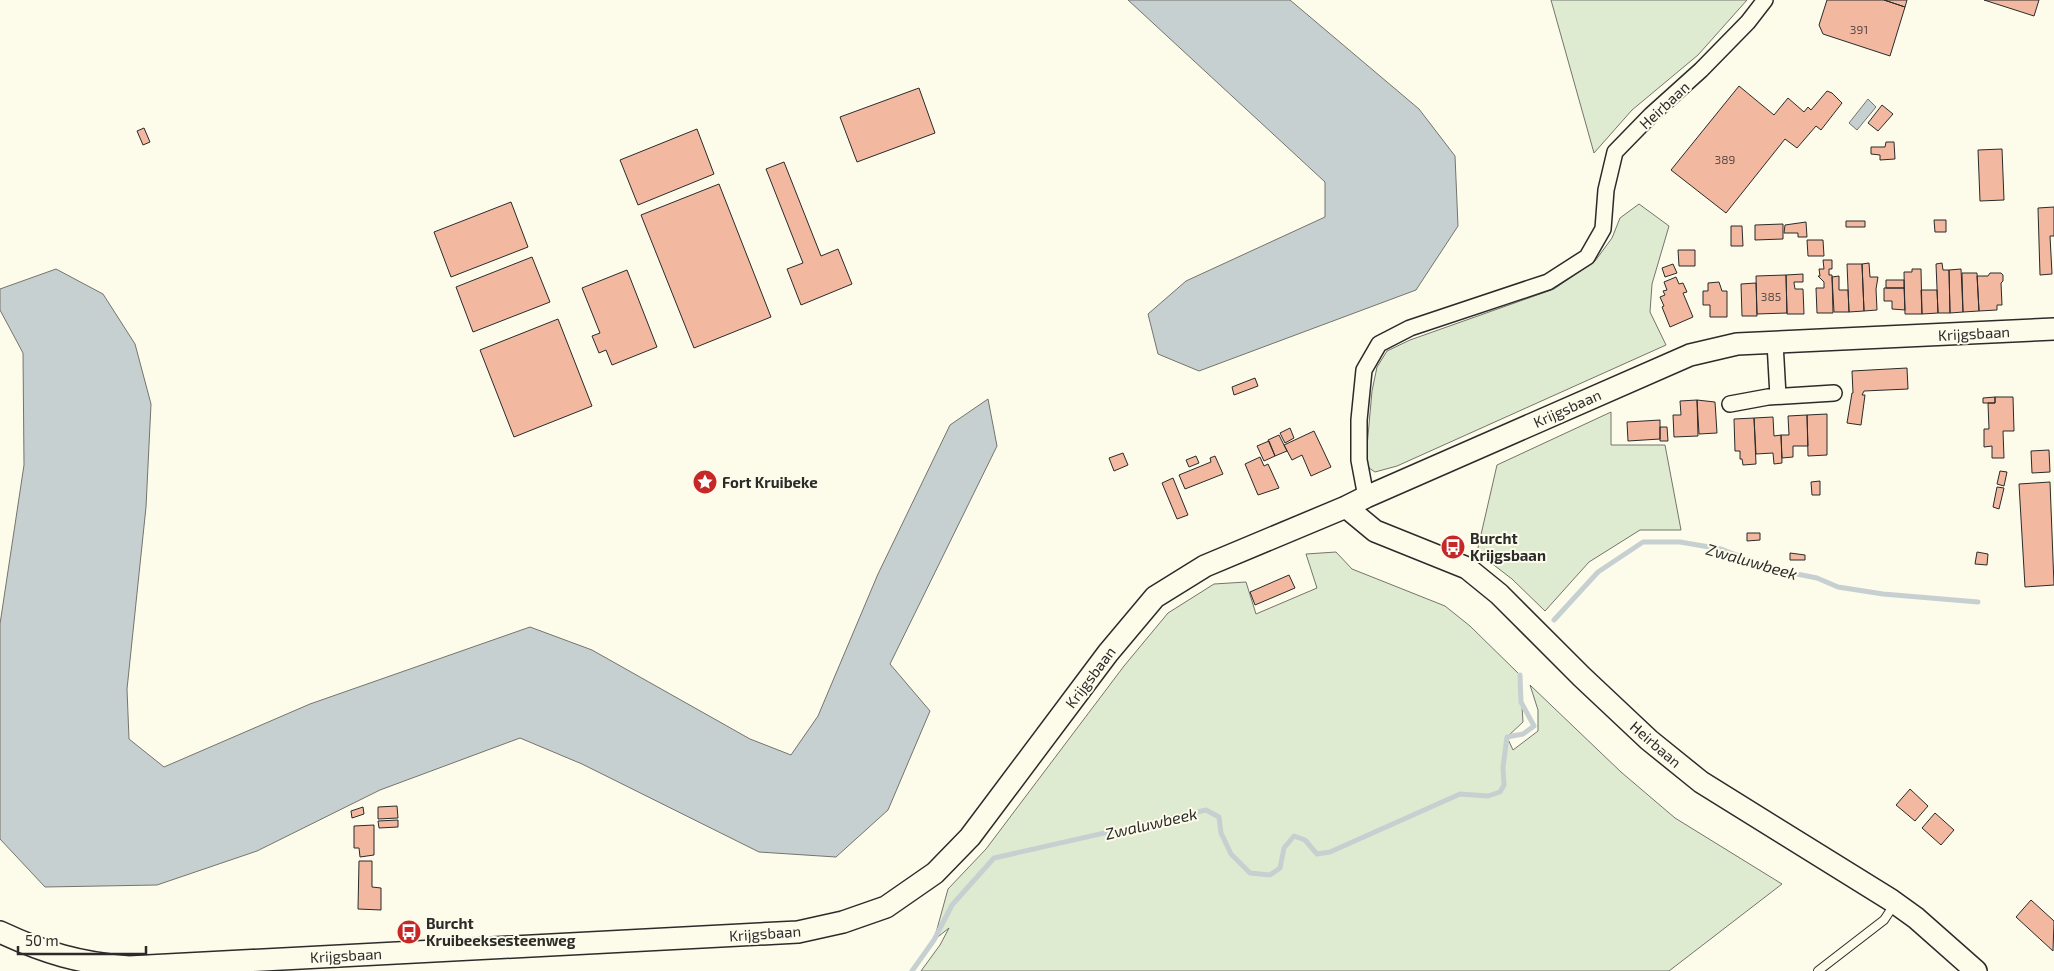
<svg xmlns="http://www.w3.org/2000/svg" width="2054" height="971" font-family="'Exo 2',sans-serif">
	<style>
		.green { fill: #deebd1; stroke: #74746e }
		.water { fill: #c7d0d0; stroke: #74746e }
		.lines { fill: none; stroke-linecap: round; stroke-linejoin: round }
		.stream { stroke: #c7d0d0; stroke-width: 5 }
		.building { fill: #f2b8a0; stroke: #2b2b2b }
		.lane-casing { stroke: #2b2b2b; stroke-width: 10 }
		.street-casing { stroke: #2b2b2b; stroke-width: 18 }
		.secondary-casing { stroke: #2b2b2b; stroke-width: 24 }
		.lane { stroke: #fdfbea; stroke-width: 8 }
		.street { stroke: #fdfbea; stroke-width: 15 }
		.secondary { stroke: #fdfbea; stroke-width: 21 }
		.labels { text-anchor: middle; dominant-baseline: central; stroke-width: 4; stroke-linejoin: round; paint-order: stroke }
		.number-label { font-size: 12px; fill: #5d4e48 }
		.street-label { font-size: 15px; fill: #2b2b2b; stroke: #fdfbea }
		.poi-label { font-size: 15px; font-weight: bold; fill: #2b2b2b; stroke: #fdfbea; text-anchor: start }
		.water-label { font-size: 16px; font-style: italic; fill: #2b2b2b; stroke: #fdfbea }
	</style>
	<rect width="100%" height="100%" fill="#fdfbea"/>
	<path class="green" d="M1551 0H1747L1698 55 1632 110 1594 153Z
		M1639 204 1669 226 1652 284 1650 312 1666 345 1397 466 1375 472 1369 468 1366 458 1372 391 1377 367 1387 351 1410 340 1554 289 1595 261 1612 238 1620 218Z
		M1611 412V445H1665L1681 530H1640L1589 562 1545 611 1512 579 1477 552 1497 465Z
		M1336 552 1352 569 1445 606 1470 626 1520 675 1523 722 1507 737 1513 750 1538 731V710L1530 685 1621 772 1675 818 1782 884 1669 971H921L940 945 949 928 934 940 948 889 986 849 1124 666 1168 613 1214 584 1246 582 1256 614 1317 588 1306 554Z"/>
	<path class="water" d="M1128 0H1290L1419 109 1455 156 1458 226 1416 290 1199 371 1158 354 1148 314 1186 281 1325 217V182Z
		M1868 99 1876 107 1857 130 1849 123Z
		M56 269 103 294 135 344 151 404 146 507 127 689 129 739 164 767 310 704 530 627 592 650 750 739 791 755 818 716 878 574 950 425 988 399 997 446 890 664 930 711 888 810 836 857 759 852 582 764 520 738 380 790 257 851 157 885 45 887 0 839V624L24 465 23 353 0 310V289Z"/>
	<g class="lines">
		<path class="stream" d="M1554 620 1598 572 1643 542H1680L1721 549 1772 569 1817 578 1838 587 1883 594 1978 602
			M912 971 934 940 952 905 994 858 1206 810 1219 817 1221 833 1231 854 1250 873 1270 875 1280 868 1284 848 1294 836 1305 840 1317 854 1330 852 1460 794 1488 796 1500 792 1504 785 1503 767 1507 737 1523 734 1534 726 1521 702 1520 675"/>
	</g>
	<path class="building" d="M1827 0H1884L1905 7 1890 56 1823 34 1819 25Z
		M1884 0H1907L1905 7Z
		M1984 0H2039L2034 16Z
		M1739 86 1774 115 1788 98 1804 112 1808 107 1811 110 1827 91 1832 93 1842 103 1821 130 1816 126 1797 148 1785 139 1726 213 1671 170Z
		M919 88 935 133 857 162 840 117Z
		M1882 105 1893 114 1878 131 1868 123Z
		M144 128 150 142 143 145 137 131Z
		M697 129 714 174 638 205 620 160Z
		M1886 142H1894L1895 159 1880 160V155L1871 154V147H1885Z
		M2002 149 2004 200 1980 201 1978 150Z
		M784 162 821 256 838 249 852 284 801 305 787 269 803 263 766 169Z
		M719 184 771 317 694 348 641 215Z
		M511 202 528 247 451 277 434 232Z
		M2054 207V236H2050L2052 274 2040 275 2038 208Z
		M1934 220H1946V232H1935Z
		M1846 221H1865V227H1846Z
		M1806 222 1807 237H1798V233H1784L1785 225Z
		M1783 224V239L1755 240V225Z
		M1731 226H1742L1743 246H1731Z
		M1807 240H1823L1824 256H1808Z
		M1678 250H1695V266H1679Z
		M532 257 550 302 473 332 456 287Z
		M1823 260H1832V269H1829V275H1832L1833 313H1817L1816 288H1824V282L1818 276H1820L1819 269H1824Z
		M1869 263 1870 277H1878L1876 289 1877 310 1864 311 1862 264Z
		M1942 263 1943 270H1949L1950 313H1938L1936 264Z
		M1673 264 1677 273 1665 277 1662 268Z
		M1847 264H1862L1864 311 1849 312Z
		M1912 269H1921L1922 314H1905L1904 272H1912Z
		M1961 269 1963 312 1950 313 1949 270Z
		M627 270 657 347 612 365 606 350 599 353 592 336 600 333 582 288Z
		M1962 273H1977L1979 311 1963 312Z
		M1990 273H2001L2003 275V281L2001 283 2002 305H1997V310L1979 311 1977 276H1988Z
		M1803 274V282H1794V283L1795 289H1803L1804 314H1787L1786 275Z
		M1786 275 1787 313 1757 314 1756 276Z
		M1839 276V290H1848L1849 312H1834L1832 277Z
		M1676 277 1679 284 1683 283 1687 292 1683 293 1693 317 1670 327 1662 307 1664 306 1660 297 1665 295 1663 291 1667 290 1664 282Z
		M1886 280H1904V288H1886Z
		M1719 282 1722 291H1727V317H1710V305H1703V291H1708V283Z
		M1756 283 1757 316H1742L1741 284Z
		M1884 288H1904L1905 310 1892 309V301H1884Z
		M1921 290H1937L1938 313 1922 314Z
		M558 319 592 406 514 437 480 350Z
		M1907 368 1908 389 1864 391 1862 395H1865L1861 425 1847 423 1852 393H1853L1852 371Z
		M1255 378 1258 386 1234 395 1232 387Z
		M1995 397H2013L2014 431H2003L2004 458H1992V446L1984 447V429H1989L1988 403H1995Z
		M1995 397V403H1983V398Z
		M1697 400 1715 402 1717 433 1699 434Z
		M1697 400 1698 436 1674 437 1673 415H1681L1680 401Z
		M1827 414V455L1808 456 1807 415Z
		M1807 415 1808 446H1793V457L1782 458 1781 435H1789L1788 416Z
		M1773 417 1774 436 1781 435 1782 463 1774 464 1773 453 1756 454 1754 418Z
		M1754 418 1756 464 1743 465 1742 459H1740V451H1735L1734 419Z
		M1660 420V439L1628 441 1627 422Z
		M1660 427H1667L1668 441H1660Z
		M1290 428 1294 438 1285 443 1280 433Z
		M1314 431 1331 467 1311 476 1302 455 1292 460 1284 445Z
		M1279 435 1287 451 1275 456 1268 440Z
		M1269 441 1275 456 1264 461 1257 446Z
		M2049 450 2050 472 2032 473 2031 451Z
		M1123 453 1128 465 1114 471 1109 458Z
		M1196 456 1199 463 1189 467 1186 460Z
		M1215 456 1223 474 1185 489 1179 475 1211 462 1210 458Z
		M1260 457 1264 466 1268 464 1279 488 1258 495 1245 464Z
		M2000 471 2007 472 2004 486 1997 484Z
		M1173 478 1188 515 1177 519 1162 483Z
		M1820 481V495H1812L1811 482Z
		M2050 482 2054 585 2025 587 2019 484Z
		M1997 487 2004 488 1999 509 1993 507Z
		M1747 533H1760V540L1747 541Z
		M1977 552 1988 554 1987 565 1975 564Z
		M1790 553 1805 555V560H1790Z
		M1289 575 1295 588 1255 605 1250 592Z
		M1910 789 1928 806 1915 821 1896 805Z
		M397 806 398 818 378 819V807Z
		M363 807 364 814 352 818 351 811Z
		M1935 813 1954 830 1941 845 1922 828Z
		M398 820V827L379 828 378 821Z
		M374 825V855L360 857 359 848H354V826Z
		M359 861H372V887L381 888V910L358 909Z
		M2031 900 2054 921 2053 951 2016 917Z"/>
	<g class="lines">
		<defs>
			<path id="lane" d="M1818 971 1884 920 1894 905"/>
			<path id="street" d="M1775 343 1778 396
				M1730 404 1768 397 1834 393
				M1366 497 1359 460V420L1364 370 1379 344 1410 328 1548 282 1587 257 1603 229 1606 190 1615 152 1651 115 1701 70 1748 22 1765 0"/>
			<path id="secondary" d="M1346 507 1375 531 1467 568 1499 594 1582 677 1649 740 1701 782 1891 900 1916 918 1976 971
				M0 932C45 953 79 963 129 967L798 932 843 922 886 907 935 873 970 837 1108 653 1155 597 1205 566 1346 507 1366 497 1690 355 1737 344 2054 329"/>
		</defs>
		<use href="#lane" class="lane-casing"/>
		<use href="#street" class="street-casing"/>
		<use href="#secondary" class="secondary-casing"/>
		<use href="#lane" class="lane"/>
		<use href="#street" class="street"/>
		<use href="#secondary" class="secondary"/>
	</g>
	<defs>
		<symbol id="sight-disc" viewBox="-11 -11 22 22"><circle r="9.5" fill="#c62828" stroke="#fdfbea"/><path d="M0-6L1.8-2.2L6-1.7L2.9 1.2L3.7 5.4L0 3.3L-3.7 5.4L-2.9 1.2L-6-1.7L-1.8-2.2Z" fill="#fff"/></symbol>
		<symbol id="bus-disc" viewBox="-11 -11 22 22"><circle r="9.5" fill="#c62828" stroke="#fdfbea"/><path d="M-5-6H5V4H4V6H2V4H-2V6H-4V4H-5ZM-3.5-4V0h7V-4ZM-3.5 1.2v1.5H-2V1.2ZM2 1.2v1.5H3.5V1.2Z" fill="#fff"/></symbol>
	</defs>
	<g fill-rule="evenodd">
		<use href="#sight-disc" x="691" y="468" width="28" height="28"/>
		<use href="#bus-disc" x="1439" y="533" width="28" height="28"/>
		<use href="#bus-disc" x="395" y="918" width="28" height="28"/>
	</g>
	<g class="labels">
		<g class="number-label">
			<text x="1859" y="29">391</text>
			<text x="1725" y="159">389</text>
			<text x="1771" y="296">385</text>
		</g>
		<g class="street-label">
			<text transform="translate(1664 105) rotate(-43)">Heirbaan</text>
			<text transform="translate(1974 333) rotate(-3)">Krijgsbaan</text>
			<text transform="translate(1567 408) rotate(-24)">Krijgsbaan</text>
			<text transform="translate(1090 677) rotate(-53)">Krijgsbaan</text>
			<text transform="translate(1656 744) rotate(41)">Heirbaan</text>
			<text transform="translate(765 933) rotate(-4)">Krijgsbaan</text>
			<text transform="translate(346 955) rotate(-3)">Krijgsbaan</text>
		</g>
		<g class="poi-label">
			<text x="722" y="482">Fort Kruibeke</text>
			<text x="1470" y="538">Burcht<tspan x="1470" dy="17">Krijgsbaan</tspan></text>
			<text x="426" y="923">Burcht<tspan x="426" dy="17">Kruibeeksesteenweg</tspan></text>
		</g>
		<g class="water-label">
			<text transform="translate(1752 561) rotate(16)">Zwaluwbeek</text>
			<text transform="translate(1151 823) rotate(-13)">Zwaluwbeek</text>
		</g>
	</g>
	<path d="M18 946v8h128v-8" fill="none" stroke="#2b2b2b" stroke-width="2.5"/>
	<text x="25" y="946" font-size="15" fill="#2b2b2b" stroke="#fdfbea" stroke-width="4" paint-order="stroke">50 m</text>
</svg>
